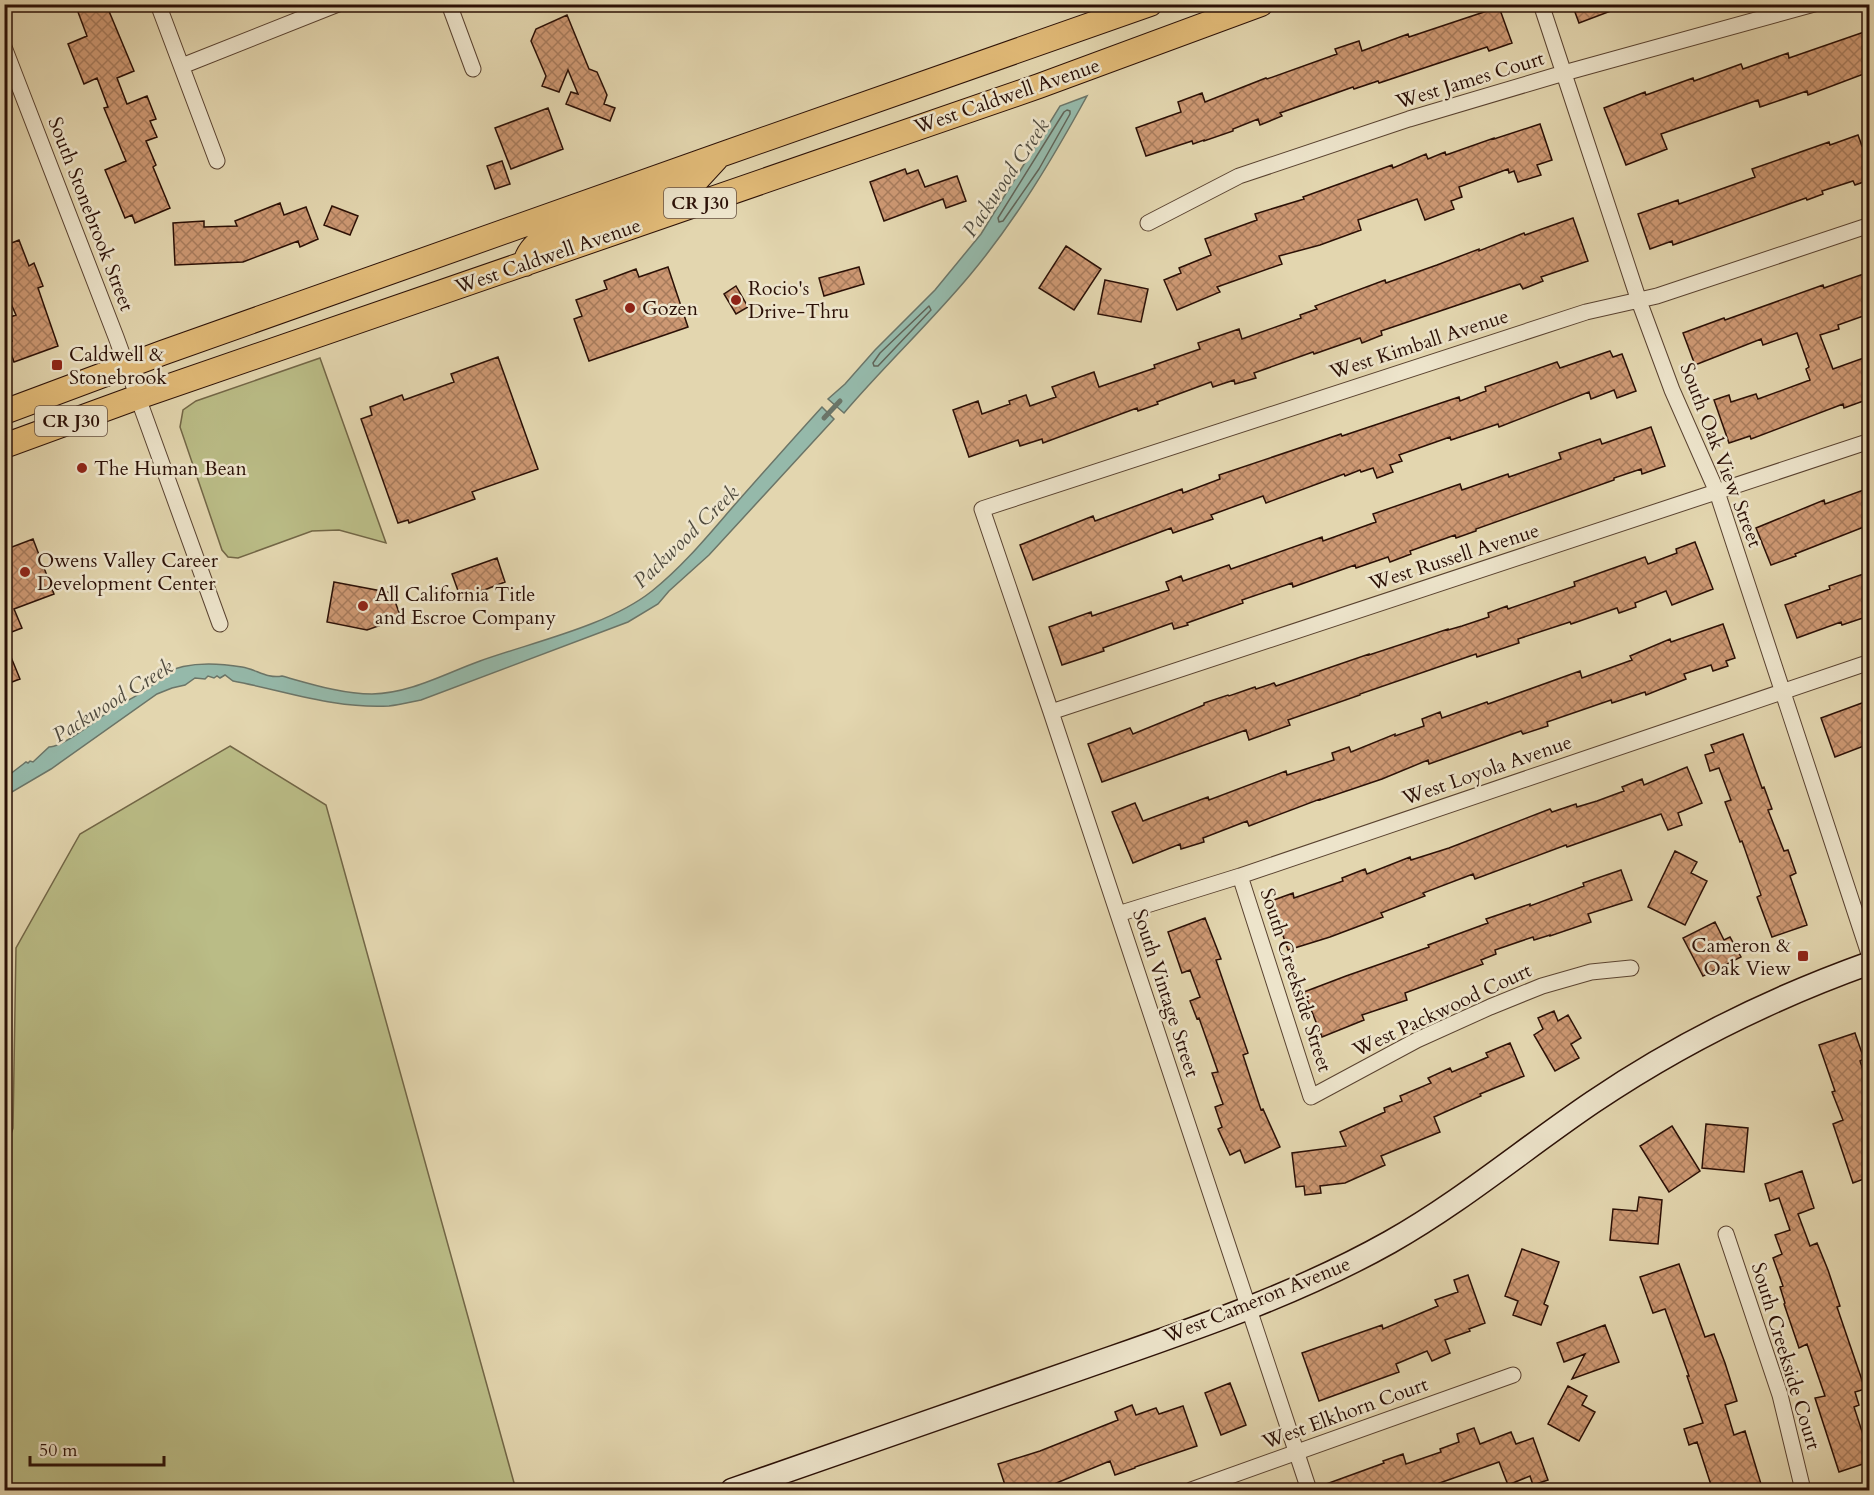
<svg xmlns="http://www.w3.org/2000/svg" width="1874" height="1495" font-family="Cardo,serif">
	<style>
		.grass { fill: #babc86; stroke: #726646; stroke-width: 1.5 }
		.water { fill: #95b9aa; stroke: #6b7568; stroke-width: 1.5 }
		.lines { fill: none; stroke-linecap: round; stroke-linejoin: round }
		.shore { stroke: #606458; stroke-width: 1.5 }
		.stream { stroke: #6b7568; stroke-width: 5 }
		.building { fill: url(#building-cross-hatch); stroke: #2b1006; stroke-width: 1.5 }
		.street-casing { stroke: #594230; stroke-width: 17 }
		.secondary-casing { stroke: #2b1006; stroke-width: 25 }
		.primary-casing { stroke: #2b1006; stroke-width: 26 }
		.street { stroke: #ede4cb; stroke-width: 15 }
		.secondary { stroke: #ede4cb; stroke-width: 22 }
		.primary { stroke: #e2bb78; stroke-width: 24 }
		.poi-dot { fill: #8f2418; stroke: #ede4cb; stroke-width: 2 }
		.labels { text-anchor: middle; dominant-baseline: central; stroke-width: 5; stroke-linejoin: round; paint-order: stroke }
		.shield { fill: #ede4cb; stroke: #655041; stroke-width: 1.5 }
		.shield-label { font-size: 18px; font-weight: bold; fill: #2b1006 }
		.street-label { font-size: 20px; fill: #2b1006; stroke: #ede4cb }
		.poi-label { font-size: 20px; fill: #2b1006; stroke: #ede4cb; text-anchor: start }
		.water-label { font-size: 21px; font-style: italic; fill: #504b3f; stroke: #ede4cb }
	</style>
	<defs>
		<pattern id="building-cross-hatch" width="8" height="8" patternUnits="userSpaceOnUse" patternTransform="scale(1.5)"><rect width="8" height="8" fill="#cd9873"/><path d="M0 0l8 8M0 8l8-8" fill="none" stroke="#a77b5c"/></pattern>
	</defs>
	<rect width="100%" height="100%" fill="#e3d6af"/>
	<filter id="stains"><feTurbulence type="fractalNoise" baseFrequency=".00333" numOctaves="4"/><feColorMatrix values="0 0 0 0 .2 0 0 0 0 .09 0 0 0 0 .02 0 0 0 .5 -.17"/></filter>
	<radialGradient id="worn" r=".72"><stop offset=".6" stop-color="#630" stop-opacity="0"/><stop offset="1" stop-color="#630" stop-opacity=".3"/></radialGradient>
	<path class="grass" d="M320 358 386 543 339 530 312 531 238 558 228 557 222 550 180 427 183 410 196 401Z
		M230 746 326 805 516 1490H5L4 1155 13 1128 16 948 80 834Z"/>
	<path class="water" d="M1087 96C1053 158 1016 220 970 275 930 323 884 366 844 413L828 399 845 384 875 350 935 290 981 234 1060 106Z
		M822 407 834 419 709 555 669 591 658 604 628 622 421 700C411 702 400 705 389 706 335 709 286 691 233 681L225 675 220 678 217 676 214 678 208 676 205 679 195 678 185 685 172 688 157 694 51 769 7 795 5 789V778L26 762 28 763 30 761 33 762 49 747C64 747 102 716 116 706L122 698 125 702C135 696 149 690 157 681 162 676 157 678 163 674 186 661 217 663 242 667 256 669 267 679 282 676 311 684 342 694 372 694 411 693 444 674 480 661 533 642 608 626 652 591 682 567 706 538 731 509 761 475 791 441 822 407Z"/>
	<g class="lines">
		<path class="shore" d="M1067 110 1070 111V114L1039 169 1003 221 999 222 998 218 1064 112Z
			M929 306 931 310 878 366H874L873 363 880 353Z"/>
		<path class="stream" d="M824 418 840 401"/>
	</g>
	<path class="building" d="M75 4H106L134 71 117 78 127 104 147 96 156 119 150 121 157 137 146 141 156 165 153 167 170 208 135 223 132 215 125 218 105 170 126 161 104 108 108 107 97 78 84 84 68 44 87 36Z
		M1572 4H1624V6L1579 23Z
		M1499 7 1512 43 1489 51 1487 47 1379 83 1378 81 1354 89 1353 87 1280 113 1282 116 1260 125 1258 119 1233 129V131L1204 141V140L1193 144 1192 141 1146 156 1136 128 1181 112 1178 102 1202 93 1205 102 1266 78 1267 79 1337 54 1335 49 1359 41 1362 51 1408 34 1409 37Z
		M567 15 589 69 597 72 607 95 604 104 615 108 610 121 566 104 571 92 578 94 568 70 559 92 542 86 546 76 531 41 536 29Z
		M1867 31 1869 39V72L1808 95 1807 91 1760 107 1758 100 1661 134 1667 149 1626 165 1604 108 1645 92 1646 95 1693 78 1694 81 1741 64 1743 69 1788 53 1789 58Z
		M548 108 563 149 511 169 495 128Z
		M1540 124 1552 160 1537 165 1541 175 1518 182 1514 171 1509 173 1508 169 1459 187 1462 197 1451 201 1454 209 1425 220 1417 199 1358 220 1361 230 1320 245 1279 256 1282 264 1217 287 1220 292 1177 310 1164 280 1181 273 1179 268 1211 255 1205 239 1257 220 1255 214 1304 199 1303 197 1392 165 1393 168 1426 154 1428 159 1445 152 1446 155 1494 138V139Z
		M1858 135 1862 146 1869 144V180L1855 185 1853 181 1822 191 1823 194 1807 200 1806 198 1673 245 1672 241 1650 249 1638 214 1678 200 1679 204 1755 177 1752 169 1829 142 1830 145Z
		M502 161 510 184 495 189 487 166Z
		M905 169 907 174 918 170 925 187 957 176 966 201 946 208 943 199 884 221 870 182Z
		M280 203 284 215 306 207 318 239 300 247 298 241 243 262 175 265 173 223 204 221V227L237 226 235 221Z
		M332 206 358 216 350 235 324 225Z
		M1573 218 1588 261 1541 277 1543 281 1523 289 1520 284 1381 331 1382 335 1362 343 1360 338 1314 354 1313 352 1254 373 1256 378 1235 384 1234 380 1213 387 1211 382 1157 402 1158 404 1138 411 1137 408 1043 443 1042 439 1020 446 1018 440 969 457 953 410 978 401 982 414 1010 404 1009 401 1026 395 1030 406 1056 397 1052 387 1094 372 1099 387 1155 368 1154 365 1200 349 1198 343 1239 329 1242 339 1301 318 1300 315 1317 309 1315 306 1385 280 1386 283 1437 265 1479 249V251L1524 233 1525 235Z
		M19 240 29 266 34 263 43 286 38 288 58 346 14 362 7 343 12 341 5 319 16 315 4 288V246Z
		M1066 246 1101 269 1074 310 1039 288Z
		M668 267 688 327 589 361 574 319 582 316 576 300 607 289 604 281 636 269 639 277Z
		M859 267 864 284 824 296 819 278Z
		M1869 272V314L1838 325 1839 329 1820 335 1833 369 1869 356V399L1844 408 1843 404 1751 439 1750 436 1729 443 1714 400 1729 395 1731 402 1756 394 1758 399 1810 380 1806 369 1809 367 1797 333 1763 345 1761 339 1695 365 1683 333 1724 318 1725 320 1823 285 1824 288Z
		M1105 280 1148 289 1141 322 1098 314Z
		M736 286 748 307 736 314 724 294Z
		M1610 351 1613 357 1622 354 1636 391 1617 398 1614 390 1591 399 1589 392 1499 427 1498 424 1451 440 1450 437 1399 455 1402 461 1390 465 1393 472 1377 478 1373 468 1361 472 1360 470 1345 476 1344 474 1266 503 1263 496 1211 515 1213 519 1173 533 1171 528 1033 580 1020 545 1093 516 1095 521 1182 489 1183 493 1220 479 1219 475 1341 434 1342 436 1459 397 1460 401 1486 391 1485 387 1557 362 1560 368Z
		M498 357 538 469 472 492 475 499 409 523 408 520 398 523 361 419 372 415 370 407 402 395 404 400 454 382 451 374Z
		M1651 427 1665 466 1642 474 1641 469 1614 478V480L1476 529V531L1456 538 1455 535 1410 551 1411 554 1390 562 1388 557 1356 568 1355 565 1293 587 1292 583 1242 600 1243 603 1187 623 1188 625 1174 629 1172 623 1103 648 1104 651 1062 665 1049 627 1091 612 1092 616 1169 590 1166 582 1181 576 1183 581 1229 565 1231 569 1322 537 1323 541 1376 522 1373 514 1460 484 1462 490 1508 474 1509 477 1561 459 1559 453 1600 439 1602 444Z
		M1869 488V525L1795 554 1796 556 1771 565 1756 528 1824 500 1825 504Z
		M33 539 54 594 14 609 22 628 4 635V550Z
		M1695 542 1713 589 1672 605 1666 591 1635 603 1636 607 1619 613 1617 608 1571 624 1570 622 1518 639 1519 643 1477 657 1476 654 1360 694V695L1288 720 1290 725 1249 740 1246 730 1102 782 1088 744 1130 728 1133 734 1204 705V703L1228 695 1229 696 1255 687 1256 689 1274 683 1276 686 1369 654V655L1448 629V630L1462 626 1489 617 1488 613 1507 606 1508 609 1575 586 1574 582 1645 557 1648 564 1677 553 1676 549Z
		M497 558 505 582 461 599 452 574Z
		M1869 572V616L1842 625 1841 622 1797 638 1785 605 1830 589 1829 586Z
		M334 582 392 593 401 618 367 630 327 622Z
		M1723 624 1735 658 1726 661 1728 666 1713 671 1711 665 1684 674 1686 679 1646 695 1645 692 1612 703 1611 700 1547 722 1548 726 1523 734 1521 731 1429 764 1428 760 1382 779 1320 800V799L1249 826 1247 821 1203 838 1204 842 1181 849 1180 844 1133 863 1112 812 1135 803 1143 821 1208 797 1209 800 1286 771 1287 775 1334 760 1332 753 1349 747 1351 752 1395 734V736L1424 726 1422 719 1440 712 1442 718 1487 702 1488 704 1580 671 1582 678 1632 660 1630 656 1670 639 1671 642Z
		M4 640 20 679 4 685Z
		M1862 703 1866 712 1869 710V744L1835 757 1821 718Z
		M1743 734 1762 788 1764 787 1772 809 1768 810 1784 851 1788 850 1796 873 1790 876 1807 925 1772 937 1757 897 1761 895 1742 841 1740 842 1725 802 1731 800 1719 768 1710 771 1705 755 1714 752 1711 745Z
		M1687 767 1702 803 1678 813 1682 825 1668 830 1661 814 1567 847 1566 845 1475 879 1473 874 1423 893 1425 896 1381 913 1383 917 1330 937 1288 950 1271 901 1293 893 1294 898 1343 881 1342 878 1365 869 1367 874 1410 857 1411 860 1449 848 1550 809 1552 812 1576 804 1577 807 1597 801 1624 791 1622 787 1642 779 1644 785Z
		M1675 851 1697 862 1691 873 1707 881 1685 925 1648 907Z
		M1621 870 1632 900 1588 914 1591 922 1550 936V935L1534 940 1533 937 1495 950 1496 954 1481 960 1483 964 1405 993 1407 1000 1362 1015 1364 1020 1322 1037 1304 992 1346 976 1429 947 1428 945 1488 923 1486 919 1530 904V906L1584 886 1583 883Z
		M1205 918 1221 959 1216 960 1248 1053 1243 1055 1261 1110 1263 1109 1280 1147 1245 1163 1240 1150 1230 1155 1218 1129 1222 1127 1215 1107 1223 1104 1212 1073 1218 1072 1199 1018 1197 1019 1190 1001 1200 997 1190 970 1182 973 1168 932Z
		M1715 922 1724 940 1730 937 1741 957 1703 976 1683 938Z
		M1554 1011 1558 1021 1568 1015 1581 1038 1571 1044 1579 1058 1555 1071 1534 1035 1543 1029 1538 1018Z
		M1855 1033 1864 1059 1860 1061 1869 1088V1177L1853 1183 1833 1124 1843 1120 1832 1092 1835 1091 1819 1045Z
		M1510 1043 1524 1076 1480 1094 1481 1096 1434 1117 1440 1132 1381 1156 1385 1165 1345 1183 1320 1186 1321 1193 1305 1195 1304 1186 1296 1187 1292 1153 1346 1146 1340 1132 1385 1112 1384 1108 1402 1101 1400 1096 1431 1083 1428 1078 1450 1068 1452 1072 1474 1063 1488 1057 1486 1053Z
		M1706 1124 1748 1128 1744 1172 1702 1168Z
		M1672 1126 1700 1171 1669 1192 1640 1146Z
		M1802 1171 1814 1208 1798 1214 1810 1246 1817 1243 1828 1270 1840 1306 1837 1307 1865 1389 1855 1392 1859 1405 1854 1407 1869 1453V1462L1839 1472 1815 1398 1825 1396 1807 1344 1799 1348 1784 1304 1785 1303 1780 1287 1783 1286 1773 1258 1782 1254 1775 1235 1790 1230 1779 1198 1770 1201 1765 1184Z
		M1639 1197 1662 1200 1658 1244 1610 1240 1613 1209 1637 1211Z
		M1522 1249 1559 1262 1544 1304 1548 1306 1541 1325 1513 1315 1518 1301 1505 1296Z
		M1679 1264 1705 1337 1714 1334 1725 1363 1737 1401 1725 1405 1734 1435 1745 1431 1761 1484 1742 1491H1713L1697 1442 1689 1445 1684 1429 1703 1423 1687 1376H1689L1665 1309 1653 1313 1640 1277Z
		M1468 1275 1485 1323 1469 1329 1470 1331 1445 1340 1450 1353 1432 1361 1427 1351 1396 1364 1399 1372 1319 1401 1302 1353 1382 1325 1383 1329 1438 1306 1435 1300 1458 1292 1454 1280Z
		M1605 1325 1619 1362 1572 1379 1585 1354 1564 1362 1557 1343Z
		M1230 1383 1246 1425 1221 1435 1205 1393Z
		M1568 1386 1587 1396 1582 1405 1595 1412 1579 1441 1548 1424Z
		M1132 1405 1136 1415 1156 1408 1159 1414 1183 1406 1197 1446 1135 1467V1468L1115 1475 1110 1461 1037 1491H1007L998 1464 1040 1451 1118 1420 1115 1412Z
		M1474 1428 1480 1444 1511 1432 1516 1444 1533 1438 1548 1480 1533 1485 1530 1476 1508 1485 1499 1462 1434 1485 1436 1491H1319L1318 1487 1384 1463 1383 1461 1403 1454 1406 1464 1441 1452 1440 1449 1459 1442 1457 1434Z"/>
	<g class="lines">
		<defs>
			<path id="street" d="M158 4 217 161
				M449 4 473 69
				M1541 4 1639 301 1672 390 1717 492 1870 957
				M4 47 116 337 220 624
				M182 66 338 4
				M1148 223 1239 176 1409 119 1564 73 1814 4
				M1051 712 1870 441
				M1240 876 1311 1097 1417 1040 1490 1007 1542 986 1591 972 1631 968
				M1118 914 1240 876 1870 662
				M1726 1234 1780 1395 1803 1490
				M1191 1490 1513 1375
				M1309 1490 1051 712 982 509 1586 312 1657 296 1870 225"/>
			<path id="secondary" d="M732 1490C850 1449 967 1408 1085 1367 1188 1331 1294 1296 1390 1242 1461 1202 1525 1148 1593 1102 1679 1044 1772 998 1870 963"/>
			<path id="primary" d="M525 264C528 250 537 243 549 235L693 184 716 159
				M4 412 162 353 720 155 1150 4
				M4 446 138 397 1039 86 1261 4"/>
		</defs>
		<use href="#street" class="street-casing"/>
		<use href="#secondary" class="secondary-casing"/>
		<use href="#primary" class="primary-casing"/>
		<use href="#street" class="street"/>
		<use href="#secondary" class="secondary"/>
		<use href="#primary" class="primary"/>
	</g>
	<g class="poi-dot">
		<circle cx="736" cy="300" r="6"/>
		<circle cx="630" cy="308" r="6"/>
		<rect x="51" y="359" width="12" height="12" rx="3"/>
		<circle cx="82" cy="468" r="6"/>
		<circle cx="25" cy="572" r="6"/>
		<circle cx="363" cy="606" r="6"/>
		<rect x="1797" y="950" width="12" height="12" rx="3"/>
	</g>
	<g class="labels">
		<g class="shield">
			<rect x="664" y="188" width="72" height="30" rx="4.5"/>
			<rect x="35" y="406" width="72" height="30" rx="4.5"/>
		</g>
		<g class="shield-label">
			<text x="700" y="203">CR J30</text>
			<text x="71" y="421">CR J30</text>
		</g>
		<g class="street-label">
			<text transform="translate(1470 80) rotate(-17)">West James Court</text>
			<text transform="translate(1007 96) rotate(-19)">West Caldwell Avenue</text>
			<text transform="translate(91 214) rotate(69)">South Stonebrook Street</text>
			<text transform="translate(548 256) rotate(-19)">West Caldwell Avenue</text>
			<text transform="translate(1419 344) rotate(-18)">West Kimball Avenue</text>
			<text transform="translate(1721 455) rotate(69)">South Oak View Street</text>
			<text transform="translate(1454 557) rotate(-18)">West Russell Avenue</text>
			<text transform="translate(1487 770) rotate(-19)">West Loyola Avenue</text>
			<text transform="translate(1296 980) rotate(72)">South Creekside Street</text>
			<text transform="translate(1166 993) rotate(72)">South Vintage Street</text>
			<text transform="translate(1442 1010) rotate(-25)">West Packwood Court</text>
			<text transform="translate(1257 1300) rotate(-22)">West Cameron Avenue</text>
			<text transform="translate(1786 1356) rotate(73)">South Creekside Court</text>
			<text transform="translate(1345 1413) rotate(-20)">West Elkhorn Court</text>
		</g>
		<g class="poi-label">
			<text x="748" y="288">Rocio's<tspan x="748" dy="23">Drive-Thru</tspan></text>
			<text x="642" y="308">Gozen</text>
			<text x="69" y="354">Caldwell &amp;<tspan x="69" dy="23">Stonebrook</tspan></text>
			<text x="94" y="468">The Human Bean</text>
			<text x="37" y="560">Owens Valley Career<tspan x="37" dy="23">Development Center</tspan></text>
			<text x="375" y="594">All California Title<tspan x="375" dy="23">and Escroe Company</tspan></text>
			<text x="1791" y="945" text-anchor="end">Cameron &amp;<tspan x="1791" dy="23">Oak View</tspan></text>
		</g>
		<g class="water-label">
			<text transform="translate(1006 178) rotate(-56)">Packwood Creek</text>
			<text transform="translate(686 537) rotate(-44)">Packwood Creek</text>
			<text transform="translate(113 701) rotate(-32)">Packwood Creek</text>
		</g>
	</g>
	<rect width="1874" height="1495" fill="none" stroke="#e3d6af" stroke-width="24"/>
	<rect x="6" y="6" width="1862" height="1483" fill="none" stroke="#2b1006" stroke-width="3"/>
	<rect x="12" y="12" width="1850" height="1471" fill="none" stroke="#2b1006" stroke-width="1.5"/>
	<path d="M30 1456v9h134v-9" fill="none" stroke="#2b1006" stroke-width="3"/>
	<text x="39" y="1456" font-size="18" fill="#2b1006" stroke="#ede4cb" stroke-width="4.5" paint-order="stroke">50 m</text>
	<rect width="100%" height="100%" filter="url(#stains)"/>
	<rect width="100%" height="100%" fill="url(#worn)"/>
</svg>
